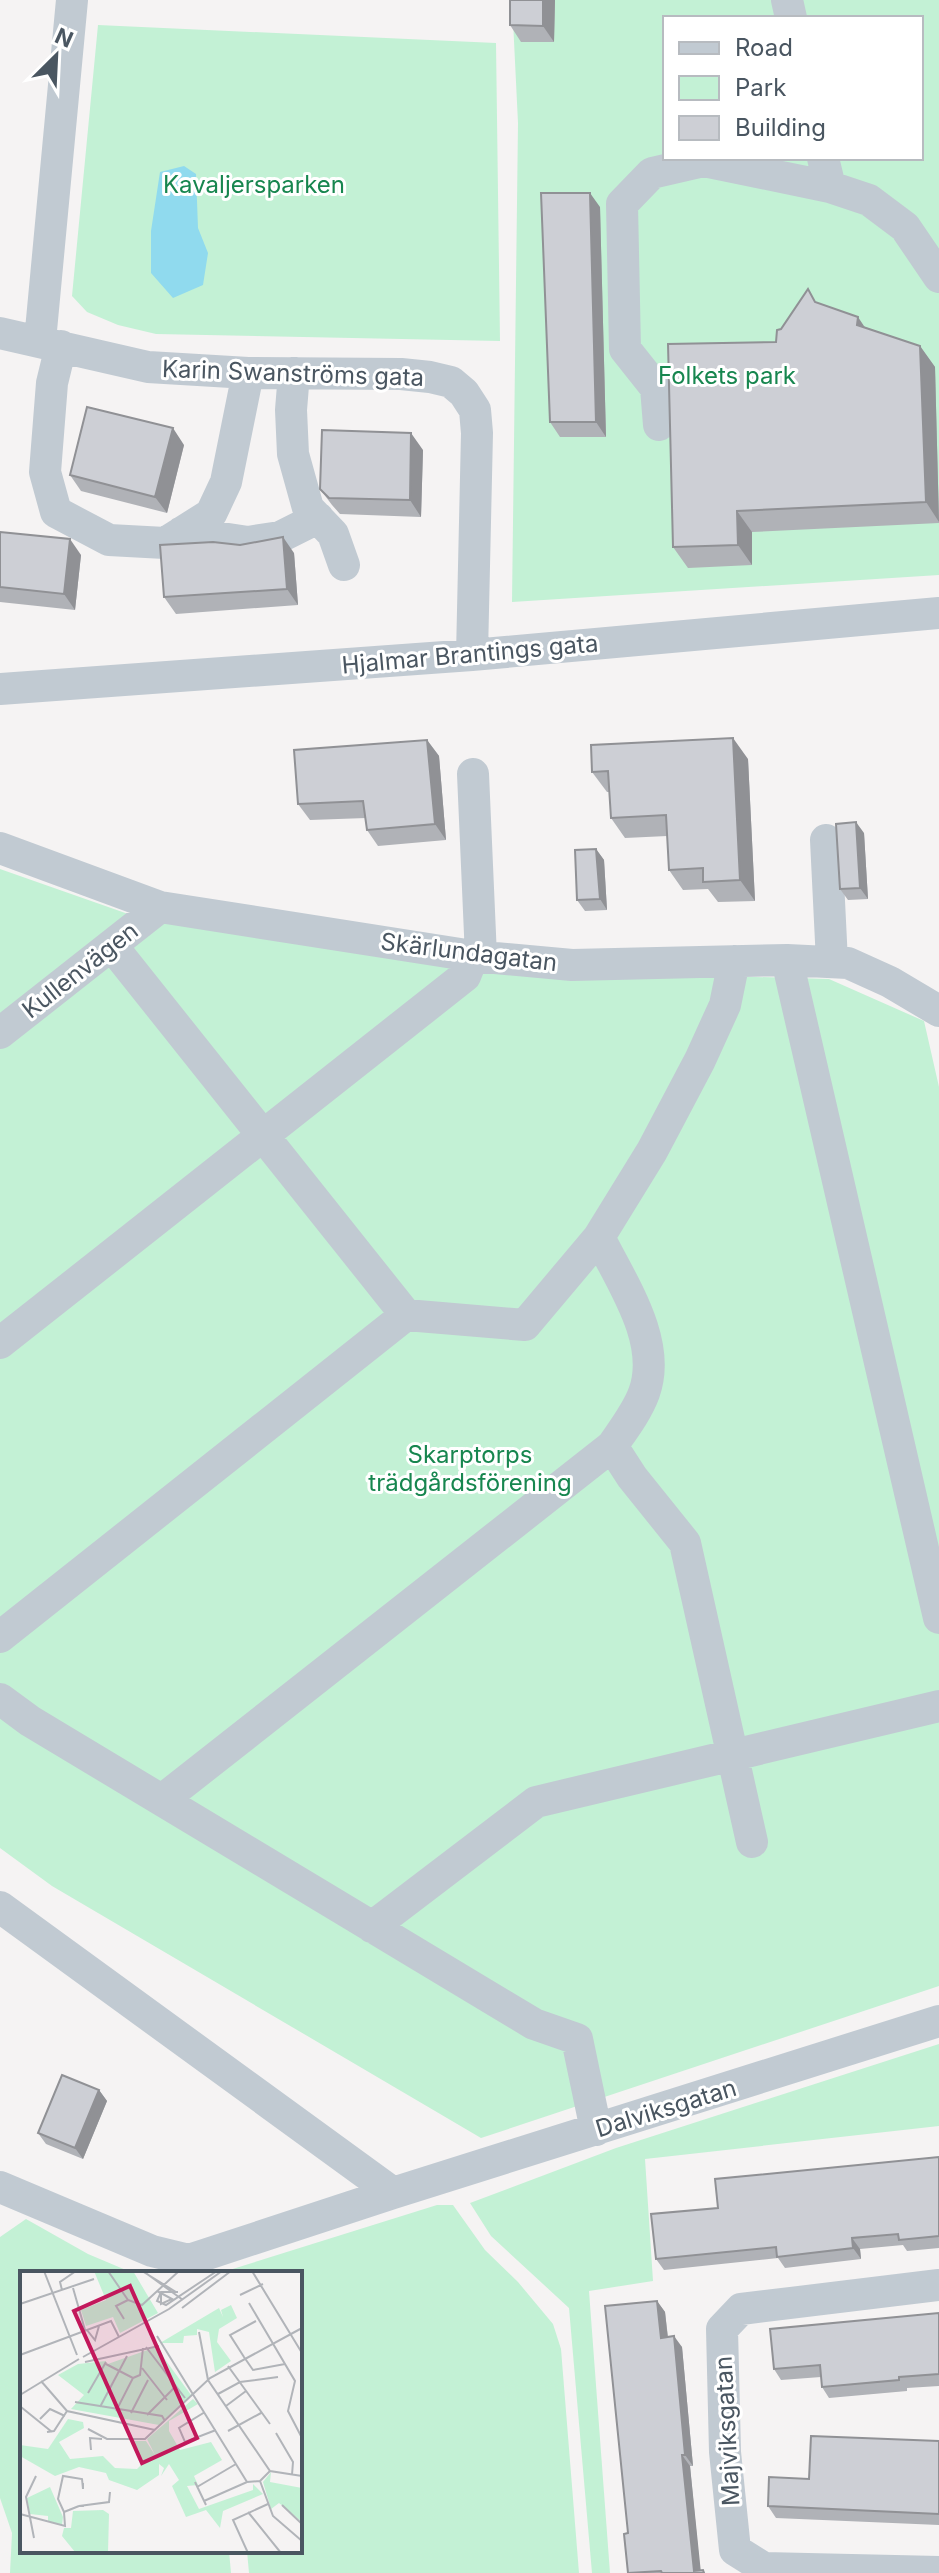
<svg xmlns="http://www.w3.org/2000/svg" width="939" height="2573" font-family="Inter,sans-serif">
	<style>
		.green { fill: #c3f1d5; fill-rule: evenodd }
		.water { fill: #90daee }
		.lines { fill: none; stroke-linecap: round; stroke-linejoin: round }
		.minor { stroke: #c1cad2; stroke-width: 32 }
		.wall { fill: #b0b2b7 }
		.shaded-wall { fill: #909195 }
		.building { fill: #cdcfd5; stroke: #909195; stroke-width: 2 }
		.labels { text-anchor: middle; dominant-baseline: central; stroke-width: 6; stroke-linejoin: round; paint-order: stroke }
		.park-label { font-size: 24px; fill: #17864f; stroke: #fff }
		.street-label { font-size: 24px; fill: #4a5661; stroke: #fff }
		.inset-road { fill: none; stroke: #b1b4b9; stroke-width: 2 }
		.view { fill: #c2185b; fill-opacity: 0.15; stroke: #c2185b; stroke-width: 4 }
		.inset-edge { fill: none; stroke: #4a5661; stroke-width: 4 }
	</style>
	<rect width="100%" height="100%" fill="#f5f3f3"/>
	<path class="green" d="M512 0H939V575L512 602 518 123ZM665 18H921V158H665Z
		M98 25 496 43 500 341 156 334 118 325 87 312 72 296Z
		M0 869 131 915 0 1024Z
		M161 918 474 969 829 979 924 1021 939 1087V1986L481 2138 52 1886 0 1848V1041Z
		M939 2044V2126L645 2159 653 2281 589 2291 610 2573H592L569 2308 491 2236 470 2203 616 2148Z
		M437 2205H453L485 2250 518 2282 553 2324 561 2349 579 2573H249L247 2551H300V2273L223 2272Z
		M26 2219 88 2254 133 2273H22V2551H229L231 2573H10L12 2533 0 2498V2237Z"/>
	<path class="water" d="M184 166 196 174 198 228 208 253 203 285 173 298 151 273V231L160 172Z"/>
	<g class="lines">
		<path class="minor" d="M787 0 791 18
			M823 158 830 187 869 200 905 227 939 277
			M0 333 148 367 248 373 401 374 430 377 451 382 464 393 475 410 477 433 472 655
			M40 341 72 0
			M61 346 52 383 45 472 56 512 109 540 165 543 211 514 226 482 248 373
			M294 373 291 410 293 454 308 508 333 534 344 565
			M659 425 656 388 625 349 622 204 652 173 704 161 830 187
			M182 532 248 542 280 537 318 518
			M0 689 472 655 939 613
			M473 774 481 957
			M826 840 832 962
			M0 848 160 907 473 956 572 965 787 960 848 963 890 982 939 1011
			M787 960 939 1618
			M0 1033 160 907
			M599 1237C621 1282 663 1341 644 1393 637 1412 623 1430 612 1446L632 1477 685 1543 752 1842
			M406 1315 525 1325 599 1237 652 1151 700 1060 725 1005 734 961
			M0 1343 465 976 473 956
			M0 1637 406 1315 112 946
			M0 1699 30 1721 534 2024 577 2039 596 2130
			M162 1800 612 1446
			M0 1907 393 2193
			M372 1927 536 1802 939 1706
			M0 2187 152 2251 189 2260 393 2193 939 2021
			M939 2285 741 2309 722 2329 725 2452 735 2550 764 2568 939 2572"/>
	</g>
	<path class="wall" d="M510 0H555L554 42H521L510 25Z
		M600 207 606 437H560L550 422Z
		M818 304 865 327 920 346 935 367 939 523 752 532V565L688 568 673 547 776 342 781 329Z
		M184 445 167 513 81 491 70 475Z
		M423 450 421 517 340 514 332 505 320 489Z
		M0 532 81 555 75 610 0 602Z
		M294 553 298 605 176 614 164 597Z
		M427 740 439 756 446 840 378 846 367 830 366 818 310 820 298 804Z
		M748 759 755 901 718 902 708 889 683 890 669 870 667 836 625 838 611 818 609 792H607L592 772Z
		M864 833 868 899 848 900 840 889Z
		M596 849 604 860 607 910 585 911 577 900Z
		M99 2090 107 2101 83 2159 46 2144 38 2133Z
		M939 2157V2248L907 2251 903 2245 860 2249 861 2259 785 2268 778 2258 664 2270 656 2259 718 2208Z
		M657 2301 665 2312 668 2337 682 2347 693 2466H690L700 2570H703L705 2573H628V2533Z
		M939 2313V2386L907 2388V2391L829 2398 822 2387 821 2377 781 2380 774 2369Z
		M939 2441V2525L776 2518 768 2506 809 2479Z"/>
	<path class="shaded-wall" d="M543 0H555L554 42 543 26Z
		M590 193 600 207 606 437 596 422Z
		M858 317 872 338 857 325Z
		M920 346 935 367 939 522 926 502Z
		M173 428 184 445 167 513 155 497Z
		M411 433 423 450 421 517 410 500Z
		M737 511 752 532V565L738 545Z
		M283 537 294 553 298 605 287 589Z
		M70 539 81 555 75 610 64 594Z
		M733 738 748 759 755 901 740 880Z
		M427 740 439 756 446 840 435 824Z
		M856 822 864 833 868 899 860 888Z
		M596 849 604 860 607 910 600 899Z
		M99 2090 107 2101 83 2159 75 2148Z
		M852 2238 860 2249 861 2259 853 2248Z
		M657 2301 665 2312 669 2349 661 2338Z
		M674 2336 682 2347 693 2466 685 2455Z
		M682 2455 690 2466 701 2573 694 2571Z"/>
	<path class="building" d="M510 0H543V26L510 25Z
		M541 193H590L596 422H550Z
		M808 289 815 302 858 317 857 325 920 346 926 502 737 511 738 545 673 547 668 344 776 342 777 330 781 329Z
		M87 407 173 428 155 497 70 475Z
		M322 430 411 433 410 500 329 498 320 489Z
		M0 532 70 539 64 594 0 587Z
		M283 537 287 589 164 597 160 545 213 542 240 545Z
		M733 738 740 880 703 882V868L669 870 666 815 611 818 608 771 592 772 591 745Z
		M427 740 435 824 367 830 363 801 298 804 294 750Z
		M856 822 860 888 840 889 836 824Z
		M596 849 600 899 577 900 575 850Z
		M62 2075 99 2090 75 2148 38 2133Z
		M939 2157V2236L899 2240 898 2234 852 2238 853 2248 777 2257 776 2247 656 2259 651 2214 718 2208 715 2179Z
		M657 2301 661 2338 674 2336 685 2455H682L694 2571 703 2570 704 2573H662L661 2571 628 2573 624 2534 628 2533 605 2306Z
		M939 2313V2374L899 2377V2380L822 2387 820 2365 774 2369 770 2329Z
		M811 2436 939 2441V2514L768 2506 769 2477 809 2479Z"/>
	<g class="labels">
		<g class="park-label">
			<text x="254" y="184">Kavaljersparken</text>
			<text x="727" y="375">Folkets park</text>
			<text x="470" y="1454">Skarptorps<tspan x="470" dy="28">trädgårdsförening</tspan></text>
		</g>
		<g class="street-label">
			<text transform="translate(293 373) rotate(2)">Karin Swanströms gata</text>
			<text transform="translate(470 654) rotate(-5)">Hjalmar Brantings gata</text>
			<text transform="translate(469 952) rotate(7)">Skärlundagatan</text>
			<text transform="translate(80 970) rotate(-38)">Kullenvägen</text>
			<text transform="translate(666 2108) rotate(-17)">Dalviksgatan</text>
			<text transform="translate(727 2431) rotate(-93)">Majviksgatan</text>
		</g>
	</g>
	<g transform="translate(20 2271)">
		<rect width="282" height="282" fill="#f5f3f3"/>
		<path d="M74 0H113L138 42 100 62 93 46 66 55 61 39 86 29ZM211 34 217 47 199 58 197 71 211 90 195 101 189 61 177 58V64L164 65 163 72H140L199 37 203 46 201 39ZM136 76 171 124 139 154 51 138 64 124 38 104 58 93 86 90 85 94ZM173 128 178 133 149 150V160L160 179 191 171 202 189 174 205 178 214 167 215 179 238 233 219V213L243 223 203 240 200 257 186 239 166 246 152 215 159 209 149 193 141 205 144 197 139 193V204L117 219 89 209 86 202 59 196 35 205 0 185V174L28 178 48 148 63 151 64 157 39 171 50 188 83 185 95 197 117 198 123 192 114 170H126L135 184 127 168ZM251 201 250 211 282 217V251L259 232 251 238 243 211ZM30 216 43 246 42 254 28 250V245L10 243 7 227ZM83 239 89 243 88 282 55 281 42 265 44 257H51L53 240Z" fill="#c3f1d5"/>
		<path class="inset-road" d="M24 0 57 84M88 0 108 29 122 34 159 0M122 0 156 21M123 0 163 29M232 0 282 82M53 17 65 59M42 19 40 11 56 0M137 20 152 28 141 33V23M158 21H141L137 30 146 34 197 0M220 24 243 13M229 32 275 110 268 140 282 167M0 33 74 8M162 37 211 0M104 48 96 35 108 29M236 50 210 64 224 86 233 99 265 93M67 59 75 69 79 55M179 61 188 109 250 200 282 205M137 65 227 211M126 76 165 127M0 84 91 50 99 66M63 86 149 38 202 0M65 91 139 75M86 93 113 107 96 140M208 95 250 153M122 97 147 129M113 107 120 104 123 77M21 110 47 140 135 159M68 122 86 91M198 123 220 111 258 106M0 124 59 88M55 131 142 145 145 150M206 135 226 120M1 136 32 161M80 136 107 85M185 141 159 157 165 171 196 159M111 142 128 109M127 144 156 115M20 148 30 138 45 145M68 158 87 168H125L190 107 282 57M208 160 241 142M27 161 34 160 47 140M256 162 273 191 272 204M71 179 70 167 82 168M240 210 253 245 282 270M175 211 186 234M177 216 216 193M184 230 227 211 240 210 250 200M262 234 282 253M64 235H59L89 231 90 221M44 241 38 228 43 205 62 208 63 218V212M228 241 261 282M0 243 45 255 44 241 59 235M14 267 6 226 16 205M228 282 213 249 248 233"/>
		<path class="view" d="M110 15 177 167 122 192 54 40Z"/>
		<rect width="282" height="282" class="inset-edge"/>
	</g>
	<rect x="663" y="16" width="260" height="144" fill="#ffffff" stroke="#b7bbc0" stroke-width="2"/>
	<rect x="679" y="42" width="40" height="12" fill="#c1cad2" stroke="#b7bbc0" stroke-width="2"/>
	<text x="735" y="56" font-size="24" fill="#4a5661">Road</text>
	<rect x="679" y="76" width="40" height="24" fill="#c3f1d5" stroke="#b7bbc0" stroke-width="2"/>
	<text x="735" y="96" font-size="24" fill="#4a5661">Park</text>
	<rect x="679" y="116" width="40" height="24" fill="#cdcfd5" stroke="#b7bbc0" stroke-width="2"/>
	<text x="735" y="136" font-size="24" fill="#4a5661">Building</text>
	<g transform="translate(56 56) rotate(24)" stroke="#ffffff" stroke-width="6" paint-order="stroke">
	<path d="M0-6L14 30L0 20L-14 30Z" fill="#4a5661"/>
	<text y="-12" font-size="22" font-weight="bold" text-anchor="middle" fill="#4a5661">N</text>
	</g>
</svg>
